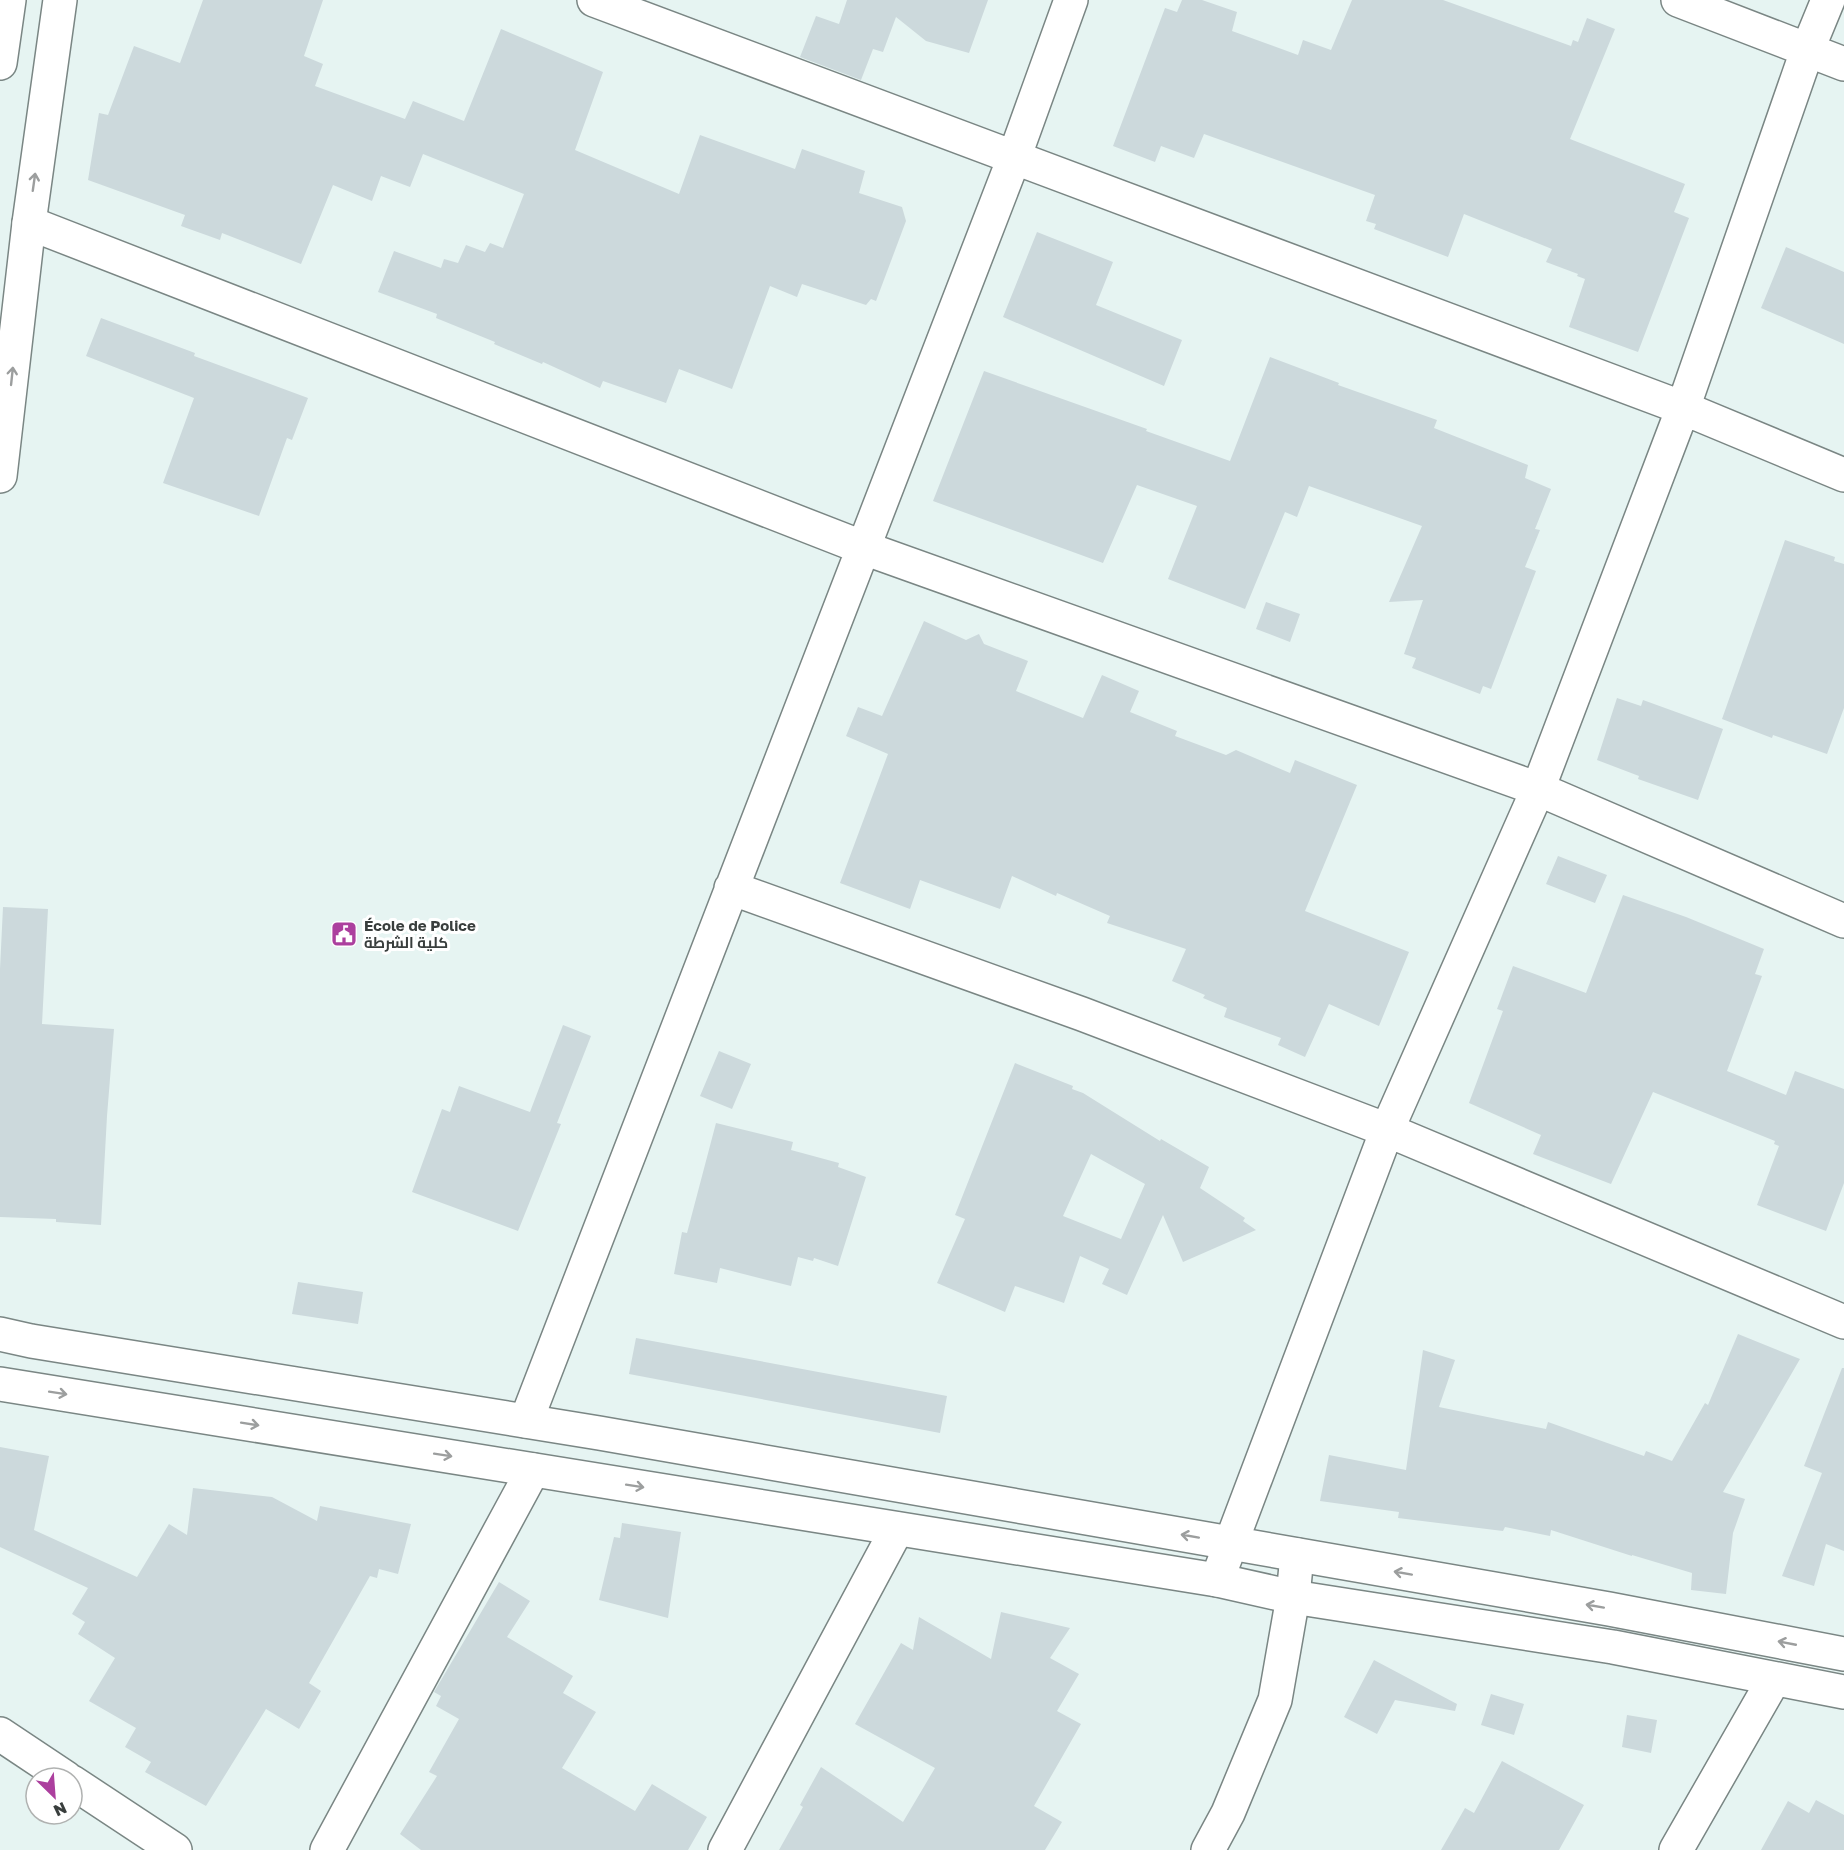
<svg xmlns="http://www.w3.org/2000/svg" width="1844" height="1850" font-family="'Golos Text',Cairo,sans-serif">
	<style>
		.building { fill: #ccd9dc; fill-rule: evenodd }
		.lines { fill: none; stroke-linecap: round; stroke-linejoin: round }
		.street-casing { stroke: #7a8684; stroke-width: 36 }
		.secondary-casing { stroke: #7a8684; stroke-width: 36 }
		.street { stroke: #fff; stroke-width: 33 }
		.secondary { stroke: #fff; stroke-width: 33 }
		.oneway { stroke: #9c9e9e }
		.labels { text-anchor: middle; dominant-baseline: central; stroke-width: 6; stroke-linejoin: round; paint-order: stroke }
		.poi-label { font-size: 15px; font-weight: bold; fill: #393e3d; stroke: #fff; text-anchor: start }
	</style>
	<rect width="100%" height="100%" fill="#e6f4f2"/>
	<path class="building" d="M203 0H323L304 56 323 64 315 86 405 119 413 101 464 121 501 29 544 47 603 72 575 150 679 194 700 135 795 169 802 149 865 171 859 193 902 207 906 221 876 301 871 299 866 305 802 284 797 297 770 286 732 389 679 369 666 403 603 381 600 388 543 362 542 364 494 344 495 342 436 318 437 314 378 292 394 251 441 268 444 259 458 263 466 245 485 252 490 243 503 248 524 194 423 154 410 187 381 176 372 201 333 185 301 264 222 233 220 240 181 226 185 215 88 180 99 113 108 115 134 46 180 63Z
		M847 0H988L969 53 926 41 896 17 883 52 873 49 861 80 800 57 816 16 839 24Z
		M1182 0H1202L1237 12 1232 31 1298 55 1303 40 1331 50 1352 0H1443L1571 46 1573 40 1578 42 1587 18 1615 29 1570 139 1685 184 1674 212 1689 218 1638 352 1569 327 1585 279 1577 276 1578 274 1546 262 1552 249 1464 214 1448 257 1374 229 1376 224 1366 221 1375 195 1204 134 1194 158 1161 146 1155 162 1113 146 1165 8 1177 12Z
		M1037 232 1113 262 1096 305 1182 340 1164 386 1003 317Z
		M1786 247 1844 272V344L1761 308Z
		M101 318 195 353 194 356 308 398 292 440 287 438 259 516 163 483 194 398 86 356Z
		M1270 357 1339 383 1338 385 1437 420 1434 428 1528 465 1525 478 1551 489 1535 529 1540 530 1525 567 1536 571 1491 689 1483 686 1480 694 1412 668 1416 658 1404 654 1423 600 1389 602 1422 526 1309 486 1297 517 1285 512 1245 609 1168 579 1197 506 1137 485 1103 563 933 501 984 371 1147 429 1146 431 1230 461Z
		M1785 540 1835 557 1834 561 1844 564V708L1827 754 1773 735 1772 738 1722 719Z
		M1266 602 1300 614 1290 642 1256 629Z
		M924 621 966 640 979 634 984 644 1028 661 1016 691 1083 718 1102 675 1139 691 1130 712 1177 731 1175 736 1226 755 1236 750 1290 773 1295 760 1357 785 1305 911 1409 952 1379 1026 1329 1004 1305 1057 1278 1045 1281 1038 1224 1017 1227 1008 1203 998 1205 995 1172 981 1186 949 1107 923 1110 916 1057 893 1056 896 1012 876 1000 909 920 880 910 909 840 883 888 754 846 736 858 707 882 716Z
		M1617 698 1641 706 1643 700 1723 729 1698 800 1638 779 1639 776 1597 760Z
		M1558 856 1607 875 1595 903 1546 884Z
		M1623 895 1686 917 1764 949 1755 974 1762 976 1727 1071 1786 1095 1795 1071 1844 1089V1183L1826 1231 1757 1205 1779 1146 1774 1144 1775 1141 1653 1092 1611 1184 1533 1154 1541 1135 1469 1103 1503 1011 1497 1009 1513 966 1586 993Z
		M3 907 48 909 42 1024 114 1029 107 1116 101 1225 56 1222V1219L0 1217V969Z
		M563 1025 591 1036 557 1123 561 1124 518 1231 412 1192 442 1109 450 1112 459 1086 530 1112Z
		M719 1051 751 1064 732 1109 700 1096Z
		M1015 1063 1073 1086 1072 1089 1083 1093 1160 1141 1161 1139 1209 1167 1200 1188 1245 1218 1243 1221 1256 1230 1183 1262 1163 1215 1127 1295 1102 1284 1109 1269 1080 1256 1064 1303 1015 1286 1005 1312 937 1283 965 1219 955 1215ZM1091 1154 1145 1184 1121 1239 1063 1216Z
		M716 1123 793 1142 791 1150 839 1163 838 1167 866 1177 838 1266 814 1258 813 1261 798 1257 791 1286 720 1268 717 1283 674 1274 682 1232 687 1233Z
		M298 1282 363 1292 358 1324 292 1314Z
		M1738 1334 1800 1359 1723 1492 1745 1499 1733 1533 1726 1594 1691 1590 1692 1573 1632 1555V1556L1551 1530 1550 1536 1505 1527 1503 1531 1398 1518 1399 1512 1320 1501 1329 1455 1406 1470 1423 1350 1455 1360 1439 1407 1546 1429 1548 1422 1644 1456 1646 1451 1672 1461 1705 1403 1708 1405Z
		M636 1338 947 1396 940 1433 629 1374Z
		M1842 1368H1844V1551L1826 1544 1814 1586 1782 1576 1822 1473 1804 1466Z
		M0 1447 49 1456 34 1530 137 1577 169 1524 187 1535 193 1488 272 1497 317 1521 320 1506 411 1524 398 1574 379 1569 377 1578 370 1576 309 1683 321 1691 299 1729 266 1709 206 1806 145 1772 151 1762 125 1747 136 1728 89 1701 115 1658 78 1634 85 1622 72 1614 88 1588 0 1547Z
		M622 1523 681 1532 668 1618 599 1600 614 1537 620 1538Z
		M499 1582 530 1601 507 1637 573 1676 563 1693 596 1712 562 1768 635 1811 652 1784 707 1817 688 1850H421L400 1834 437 1776 429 1772 459 1719 436 1706 441 1696 434 1692Z
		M1001 1612 1070 1628 1050 1658 1079 1674 1057 1711 1081 1724 1034 1806 1062 1822 1045 1850H779L803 1807 800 1805 821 1767 903 1822 935 1768 855 1724 901 1643 913 1650 919 1617 991 1659Z
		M1374 1660 1457 1704 1455 1711 1395 1700 1377 1734 1344 1717Z
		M1491 1694 1524 1704 1514 1735 1481 1725Z
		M1627 1715 1657 1720 1651 1753 1622 1747Z
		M1502 1761 1584 1805 1559 1850H1441L1465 1808 1474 1813Z
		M1816 1800 1844 1815V1850H1761L1788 1801 1809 1813Z"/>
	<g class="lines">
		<defs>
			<path id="street" d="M594 0 1683 408 1844 475
				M1678 0 1844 64
				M29 223 864 548 1538 789 1844 921
				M731 888 1082 1014 1387 1130 1844 1322
				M526 1421 1014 158 1071 0
				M1217 1580 1387 1130 1538 789 1683 408 1807 51 1828 0
				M0 1734 66 1778
				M72 1782 175 1850
				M327 1850 533 1470
				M725 1850 897 1529
				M1208 1850 1228 1813 1275 1700 1293 1597 1297 1555
				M1676 1850 1774 1679"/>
			<path id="secondary" d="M0 63 9 0
				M0 476 29 223 60 0
				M0 1334 31 1341 599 1433 1609 1609 1844 1654
				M0 1384 1217 1580 1293 1597 1613 1647 1844 1692"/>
		</defs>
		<use href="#street" class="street-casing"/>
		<use href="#secondary" class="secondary-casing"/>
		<use href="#street" class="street"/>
		<use href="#secondary" class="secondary"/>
	</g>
	<defs><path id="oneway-shaft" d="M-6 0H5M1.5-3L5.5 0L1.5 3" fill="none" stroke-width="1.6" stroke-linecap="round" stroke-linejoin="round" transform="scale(1.5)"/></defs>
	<g class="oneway">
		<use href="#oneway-shaft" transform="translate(34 182) rotate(-82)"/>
		<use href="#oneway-shaft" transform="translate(12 376) rotate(-84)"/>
		<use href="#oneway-shaft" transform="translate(58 1393) rotate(9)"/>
		<use href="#oneway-shaft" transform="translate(250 1424) rotate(9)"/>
		<use href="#oneway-shaft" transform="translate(443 1455) rotate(9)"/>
		<use href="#oneway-shaft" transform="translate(635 1486) rotate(9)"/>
		<use href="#oneway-shaft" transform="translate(1190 1536) rotate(-170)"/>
		<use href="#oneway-shaft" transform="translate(1403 1573) rotate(-170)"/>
		<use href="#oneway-shaft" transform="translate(1595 1606) rotate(-170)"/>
		<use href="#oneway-shaft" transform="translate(1787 1643) rotate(-169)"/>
	</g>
	<defs>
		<symbol id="civic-square" viewBox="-11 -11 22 22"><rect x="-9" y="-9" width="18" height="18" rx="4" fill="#ac3f9e" stroke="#fff"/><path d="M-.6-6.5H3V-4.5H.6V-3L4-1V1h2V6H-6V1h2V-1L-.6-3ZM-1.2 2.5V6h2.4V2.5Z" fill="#fff"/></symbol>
	</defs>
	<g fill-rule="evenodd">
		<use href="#civic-square" x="329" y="919" width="30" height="30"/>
	</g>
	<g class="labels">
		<g class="poi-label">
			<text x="364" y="925">École de Police<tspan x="364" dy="17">كلية الشرطة</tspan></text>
		</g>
	</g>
	<g transform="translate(54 1796) rotate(155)"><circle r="28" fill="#ffffff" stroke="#b0b2b1" stroke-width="1.5"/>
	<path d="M0-4.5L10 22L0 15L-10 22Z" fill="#ac3f9e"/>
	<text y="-9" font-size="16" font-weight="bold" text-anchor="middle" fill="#393e3d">N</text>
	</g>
</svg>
